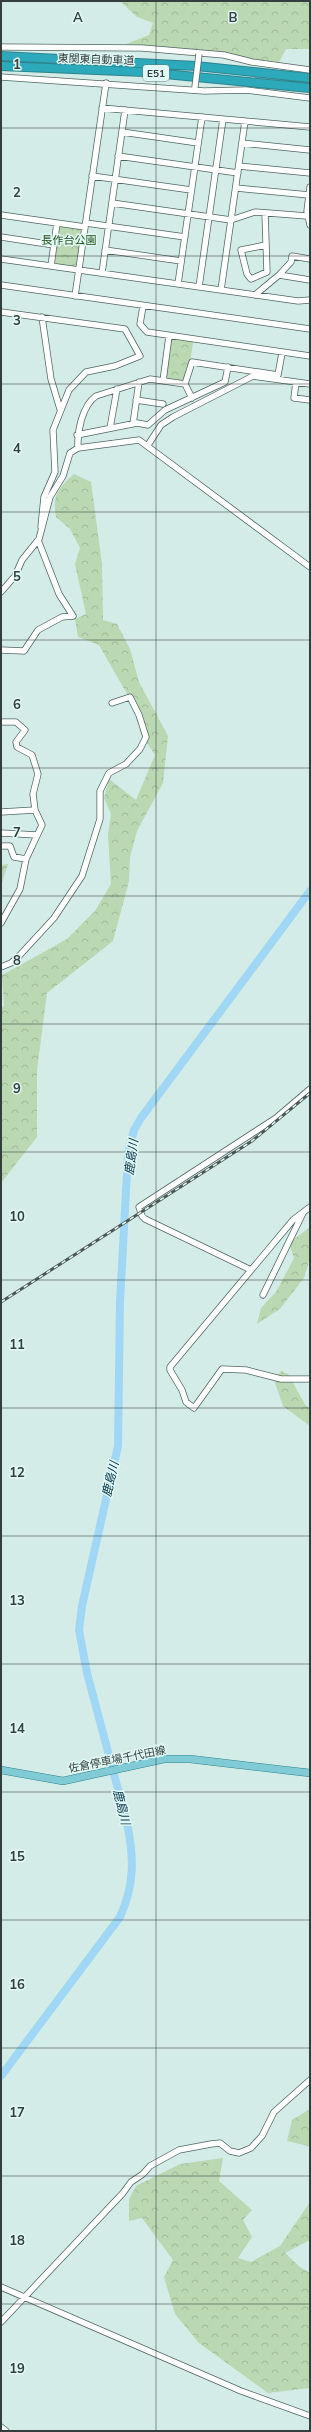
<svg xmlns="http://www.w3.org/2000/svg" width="311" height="2432" font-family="Mulish,'Noto Sans JP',sans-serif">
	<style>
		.forest { fill: url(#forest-crowns) }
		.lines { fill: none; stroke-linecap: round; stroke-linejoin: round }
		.river { stroke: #a0d7f5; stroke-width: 8 }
		.minor-casing { stroke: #506562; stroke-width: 7 }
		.major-casing { stroke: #2f848e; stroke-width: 8 }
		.highway-casing { stroke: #2f848e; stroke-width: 10 }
		.minor { stroke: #fff; stroke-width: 5.5 }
		.major { stroke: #80cbd6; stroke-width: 7 }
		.highway { stroke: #2ca9ba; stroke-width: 8 }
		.rail-casing { stroke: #4c5856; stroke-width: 3 }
		.rail { stroke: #e1f9f6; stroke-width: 1.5; stroke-dasharray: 4.5; stroke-linecap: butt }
		.minor-bridge-casing { stroke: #506562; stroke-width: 7; stroke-linecap: butt }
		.minor-bridge { stroke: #fff; stroke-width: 5.5 }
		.grid { fill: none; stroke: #343e3c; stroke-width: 1; stroke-opacity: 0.55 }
		.labels { text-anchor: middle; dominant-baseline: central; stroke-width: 3; stroke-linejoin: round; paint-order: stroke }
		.shield { fill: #e1f9f6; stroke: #687674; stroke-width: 1 }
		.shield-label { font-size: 10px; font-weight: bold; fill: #343e3c }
		.street-label { font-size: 11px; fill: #343e3c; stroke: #e1f9f6 }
		.park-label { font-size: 11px; fill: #224e15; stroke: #e1f9f6 }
		.water-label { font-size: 12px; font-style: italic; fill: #003044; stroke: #e1f9f6 }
		.grid-label { font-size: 13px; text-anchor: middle; font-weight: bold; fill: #343e3c; stroke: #e1f9f6; stroke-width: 3; stroke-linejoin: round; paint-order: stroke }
	</style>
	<defs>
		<pattern id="forest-crowns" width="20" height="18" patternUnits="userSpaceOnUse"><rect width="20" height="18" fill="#bad8b2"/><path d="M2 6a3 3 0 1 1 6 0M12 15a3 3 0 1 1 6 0" fill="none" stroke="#a0ba9a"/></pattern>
	</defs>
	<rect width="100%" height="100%" fill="#d4ece8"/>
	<path class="forest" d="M120 1H310V49H286L279 62 126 44 149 35 153 23 137 17Z
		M59 225 82 228 76 267 55 264Z
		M171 339 193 342 189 370 183 382 166 379Z
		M74 474 91 482 102 564 103 620 117 624 130 649 139 682 168 736 163 783 137 831 130 857 129 881 113 941 47 993 37 1070V1137L1 1183V1008L4 1006 2 975 67 939 95 911 111 884 108 835 111 814 104 798 109 779 136 800 155 755 141 734 135 708 99 645 78 637 75 619 86 614 75 564 80 548 70 529 56 517C52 496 58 488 74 474Z
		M8 864 2 883 1 902V865Z
		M310 1227V1258L304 1278 280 1309 257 1324 261 1308 276 1292 294 1258 289 1243Z
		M281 1371 288 1374 306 1406 310 1407V1426L283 1406 274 1380Z
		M310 2109V2149L308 2146 287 2141 292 2120Z
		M223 2158 219 2181 252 2210 243 2220 252 2237 238 2258 251 2262 280 2246 310 2202V2240L285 2253 300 2267 310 2273V2388L268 2393 199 2343 175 2314 164 2277 173 2260 142 2218 129 2221V2199L136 2186 180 2164Z"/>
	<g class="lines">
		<path class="river" d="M1 2076 120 1917C135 1884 134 1857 127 1823L87 1673 79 1630 82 1606 118 1446 120 1302 128 1154 134 1130 141 1118 310 891"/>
		<defs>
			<path id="minor" d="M1 47 142 48 224 55 252 62 310 70
				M1 77 204 91 246 90 310 98
				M102 108 310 127
				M122 132 198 143
				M242 143 310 150
				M118 156 238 173
				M239 166 310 173
				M92 176 191 190
				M310 187 307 211 310 225
				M236 188 309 195
				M112 203 231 220 255 212 307 216
				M265 213 267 272 251 279 247 274 241 250 266 245
				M1 215 85 227
				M86 223 185 237
				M1 237 54 245
				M105 250 181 261
				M1 259 298 301 310 300
				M51 266 57 223
				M102 273 125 110
				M279 275 291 262 292 256 310 259
				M178 284 202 117
				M1 285 310 329
				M199 287 223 119
				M221 290 245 121
				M255 295 279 275 310 280
				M75 296 106 83
				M143 306 140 324 147 332 310 356
				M1 312 125 329 140 356 115 366 86 372 69 390 53 430 55 472 44 497 41 527
				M42 317 51 379 60 409
				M163 381 169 336
				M296 382 294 398 310 400
				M185 384 192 398
				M136 400 163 404
				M133 424 139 382
				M110 428 117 389
				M77 435 137 423 148 425 165 410 225 382 228 367
				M148 445 161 425 173 417 253 376 310 384
				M78 448C77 432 82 406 96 396L150 379 185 384 192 362 278 375 282 353
				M38 540 59 594 73 616
				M1 592 15 576 22 560 39 539 50 497 63 476 70 453 78 448 139 440 310 567
				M1 650 24 651 38 630 62 617 73 616
				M1 722H16L25 730 16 742 17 747 32 755 38 774 33 794 35 810 42 825 26 859 20 889 1 923
				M1 812 35 810
				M1 833 37 835
				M1 846H10L14 857 26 859
				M1 967 11 963 19 956 54 918 82 876 100 819V791L109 773 126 764 140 749 146 737 139 715 130 697 112 703
				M310 1207 293 1220 170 1367V1370L182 1390 186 1402 194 1408 222 1369 246 1370 281 1379H310
				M251 1270 145 1219 142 1216 139 1207 276 1118 310 1089
				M263 1295 303 1213
				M1 2287 241 2391 310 2416
				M1 2322 123 2193 131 2182 143 2174 150 2166 179 2150 211 2144 220 2143 230 2151 239 2153 251 2148 262 2136 274 2112 310 2080
				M1 2427 6 2431"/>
			<path id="major" d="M1 1770 63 1781 164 1759H190L310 1773"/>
			<path id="highway" d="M1 56 196 66 310 78
				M1 66 144 72 310 88"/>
		</defs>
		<use href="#minor" class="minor-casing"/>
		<use href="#major" class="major-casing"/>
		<use href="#highway" class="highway-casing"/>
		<use href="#minor" class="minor"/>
		<use href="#major" class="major"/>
		<use href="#highway" class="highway"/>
		<defs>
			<path id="rail" d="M1 1302 252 1141 310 1093"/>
		</defs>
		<use href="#rail" class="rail-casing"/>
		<use href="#rail" class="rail"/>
		<defs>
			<path id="minor-bridge" d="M195 87 199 54"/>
		</defs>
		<use href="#minor-bridge" class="minor-bridge-casing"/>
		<use href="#minor-bridge" class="minor-bridge"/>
	</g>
	<path class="grid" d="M156 1V2431M1 128H310M1 256H310M1 384H310M1 512H310M1 640H310M1 768H310M1 896H310M1 1024H310M1 1152H310M1 1280H310M1 1408H310M1 1536H310M1 1664H310M1 1792H310M1 1920H310M1 2048H310M1 2176H310M1 2304H310"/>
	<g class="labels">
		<rect class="shield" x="143" y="65" width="26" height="16" rx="3"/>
		<g class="shield-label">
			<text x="156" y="73">E51</text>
		</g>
		<g class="street-label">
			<text transform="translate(96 59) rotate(2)">東関東自動車道</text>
			<text transform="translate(117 1759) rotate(-11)">佐倉停車場千代田線</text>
		</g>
		<g class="park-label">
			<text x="69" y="240">長作台公園</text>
		</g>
		<g class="water-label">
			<text transform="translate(131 1157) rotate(-82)">鹿島川</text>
			<text transform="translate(110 1479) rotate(-77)">鹿島川</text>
			<text transform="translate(122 1807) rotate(76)">鹿島川</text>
		</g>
	</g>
	<g class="grid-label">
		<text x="78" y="22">A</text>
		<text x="233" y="22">B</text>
		<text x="17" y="69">1</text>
		<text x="17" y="197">2</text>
		<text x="17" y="325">3</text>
		<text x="17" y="453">4</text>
		<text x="17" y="581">5</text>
		<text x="17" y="709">6</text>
		<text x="17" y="837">7</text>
		<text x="17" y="965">8</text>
		<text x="17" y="1093">9</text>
		<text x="17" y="1221">10</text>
		<text x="17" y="1349">11</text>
		<text x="17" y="1477">12</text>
		<text x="17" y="1605">13</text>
		<text x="17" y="1733">14</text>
		<text x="17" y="1861">15</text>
		<text x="17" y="1989">16</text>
		<text x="17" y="2117">17</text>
		<text x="17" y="2245">18</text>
		<text x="17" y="2373">19</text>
	</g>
	<rect width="311" height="2432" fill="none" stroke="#343e3c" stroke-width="4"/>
</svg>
